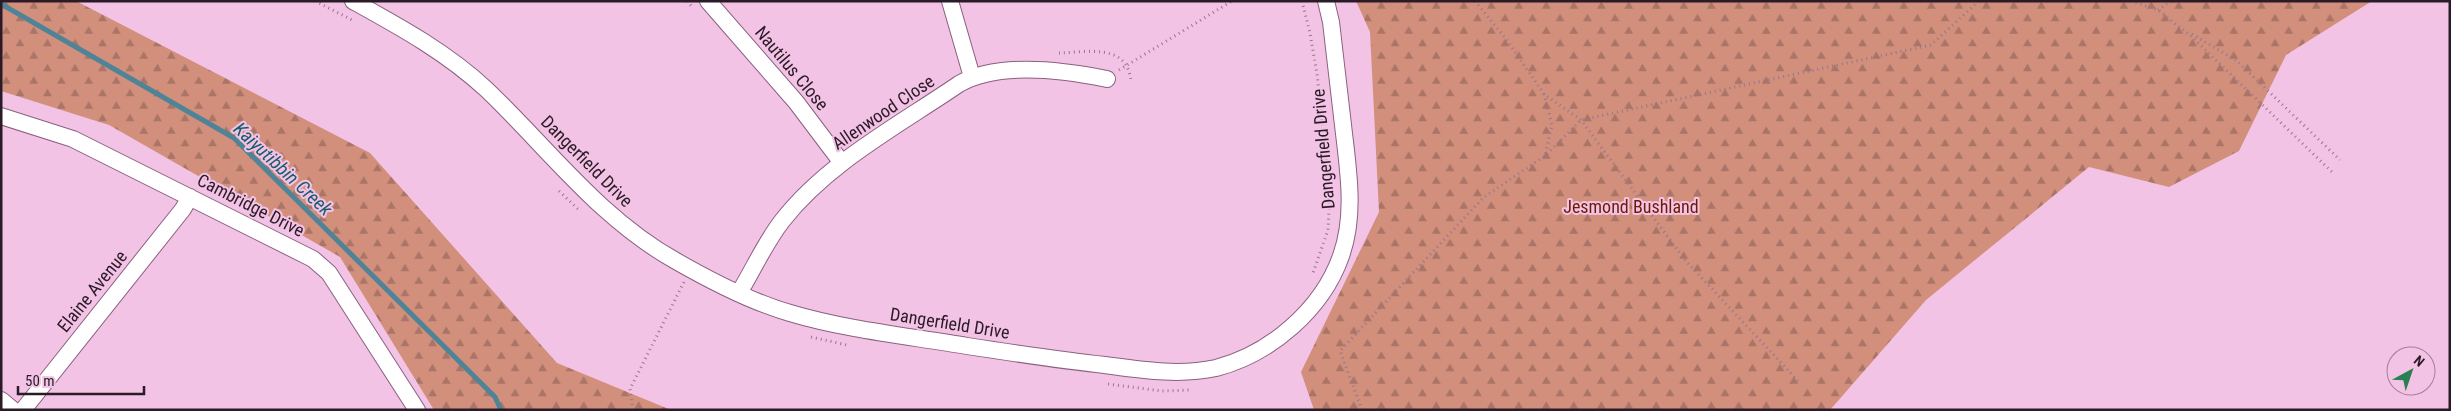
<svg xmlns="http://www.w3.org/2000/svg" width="2451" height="411" font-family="'Roboto Condensed',sans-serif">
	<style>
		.forest { fill: url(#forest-firs) }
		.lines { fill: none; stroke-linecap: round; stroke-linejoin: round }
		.stream { stroke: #4f8498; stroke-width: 5 }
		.street-casing { stroke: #8a607f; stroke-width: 18 }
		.path { stroke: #98768e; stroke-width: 3; stroke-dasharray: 1 4; stroke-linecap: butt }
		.street { stroke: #fff; stroke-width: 16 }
		.labels { text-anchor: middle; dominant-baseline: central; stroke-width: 4; stroke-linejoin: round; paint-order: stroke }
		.street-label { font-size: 18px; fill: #2b1a27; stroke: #f3c3e5 }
		.park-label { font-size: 18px; fill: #6c1c01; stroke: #f3c3e5 }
		.water-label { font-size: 19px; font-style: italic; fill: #185d6d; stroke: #f3c3e5 }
	</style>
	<defs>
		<pattern id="forest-firs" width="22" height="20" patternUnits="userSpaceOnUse" patternTransform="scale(1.25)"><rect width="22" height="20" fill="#d18f7c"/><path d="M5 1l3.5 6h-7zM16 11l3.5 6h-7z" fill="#aa7466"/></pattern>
	</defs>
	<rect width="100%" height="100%" fill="#f3c3e5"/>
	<path class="forest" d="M1 1H76L370 153 557 363 671 410H434L340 257 109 125 1 91Z
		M1356 1H2372L2286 55 2239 151 2169 187 2089 167 1926 300 1830 410H1314L1301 372 1379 212 1370 32Z"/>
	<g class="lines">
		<path class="stream" d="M1 4 234 138 495 397 501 410"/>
		<defs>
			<path id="street" d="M353 1C400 27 446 52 486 89 548 148 600 219 676 261 711 281 751 302 790 313 847 330 908 336 967 346 1013 353 1059 360 1105 365 1142 370 1179 376 1216 368 1270 354 1322 310 1341 256 1356 214 1348 169 1343 125 1339 91 1335 56 1331 22L1326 1
				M708 1 796 102 842 163
				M950 1 972 77
				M1 116 73 139 313 259 329 273 417 410
				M739 293C753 270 765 243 782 221 827 163 899 125 959 84 999 61 1063 70 1107 79
				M1 400 13 410
				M23 410 183 209 190 197"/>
		</defs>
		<use href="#street" class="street-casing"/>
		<path class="path" d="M315 1 352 20
			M687 1 693 8
			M1302 1 1310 33 1317 74 1330 190 1328 230 1313 273
			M1475 1 1506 39 1544 94 1581 120 1685 260 1800 383
			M2131 1 2158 10 2191 36 2332 172
			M2158 10 2171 1
			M2192 34 2237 61 2340 160
			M1059 53C1088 52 1127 43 1131 81
			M1119 70 1232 1
			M1544 94 1552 125 1545 156
			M559 191 580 211
			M811 337 847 345
			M1108 384 1162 391 1191 390
			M633 410 630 389 684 282
			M1362 410 1340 351 1484 197 1545 156 1581 120 1931 45 1979 1"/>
		<use href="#street" class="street"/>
	</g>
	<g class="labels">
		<g class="street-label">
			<text transform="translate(792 68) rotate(50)">Nautilus Close</text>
			<text transform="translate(883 112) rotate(-34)">Allenwood Close</text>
			<text transform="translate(1323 149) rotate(-95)">Dangerfield Drive</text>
			<text transform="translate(587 161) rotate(45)">Dangerfield Drive</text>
			<text transform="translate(251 205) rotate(27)">Cambridge Drive</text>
			<text transform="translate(92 291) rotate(-51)">Elaine Avenue</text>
			<text transform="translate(950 323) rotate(9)">Dangerfield Drive</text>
		</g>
		<g class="park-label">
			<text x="1631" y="206">Jesmond Bushland</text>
		</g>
		<g class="water-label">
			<text transform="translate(283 169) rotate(43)">Kaiyutibbin Creek</text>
		</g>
	</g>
	<rect width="2451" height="411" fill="none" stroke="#2b1a27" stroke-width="5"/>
	<g transform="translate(2411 371) rotate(40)"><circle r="24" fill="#f3c3e5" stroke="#a37f99"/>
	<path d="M0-4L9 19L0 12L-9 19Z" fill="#2a8054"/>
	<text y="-8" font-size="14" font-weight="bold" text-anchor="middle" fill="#2b1a27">N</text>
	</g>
	<path d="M18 386v8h126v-8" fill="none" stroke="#2b1a27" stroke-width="2.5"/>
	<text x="25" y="386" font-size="15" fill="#2b1a27" stroke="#f3c3e5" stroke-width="4" paint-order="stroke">50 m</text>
</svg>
